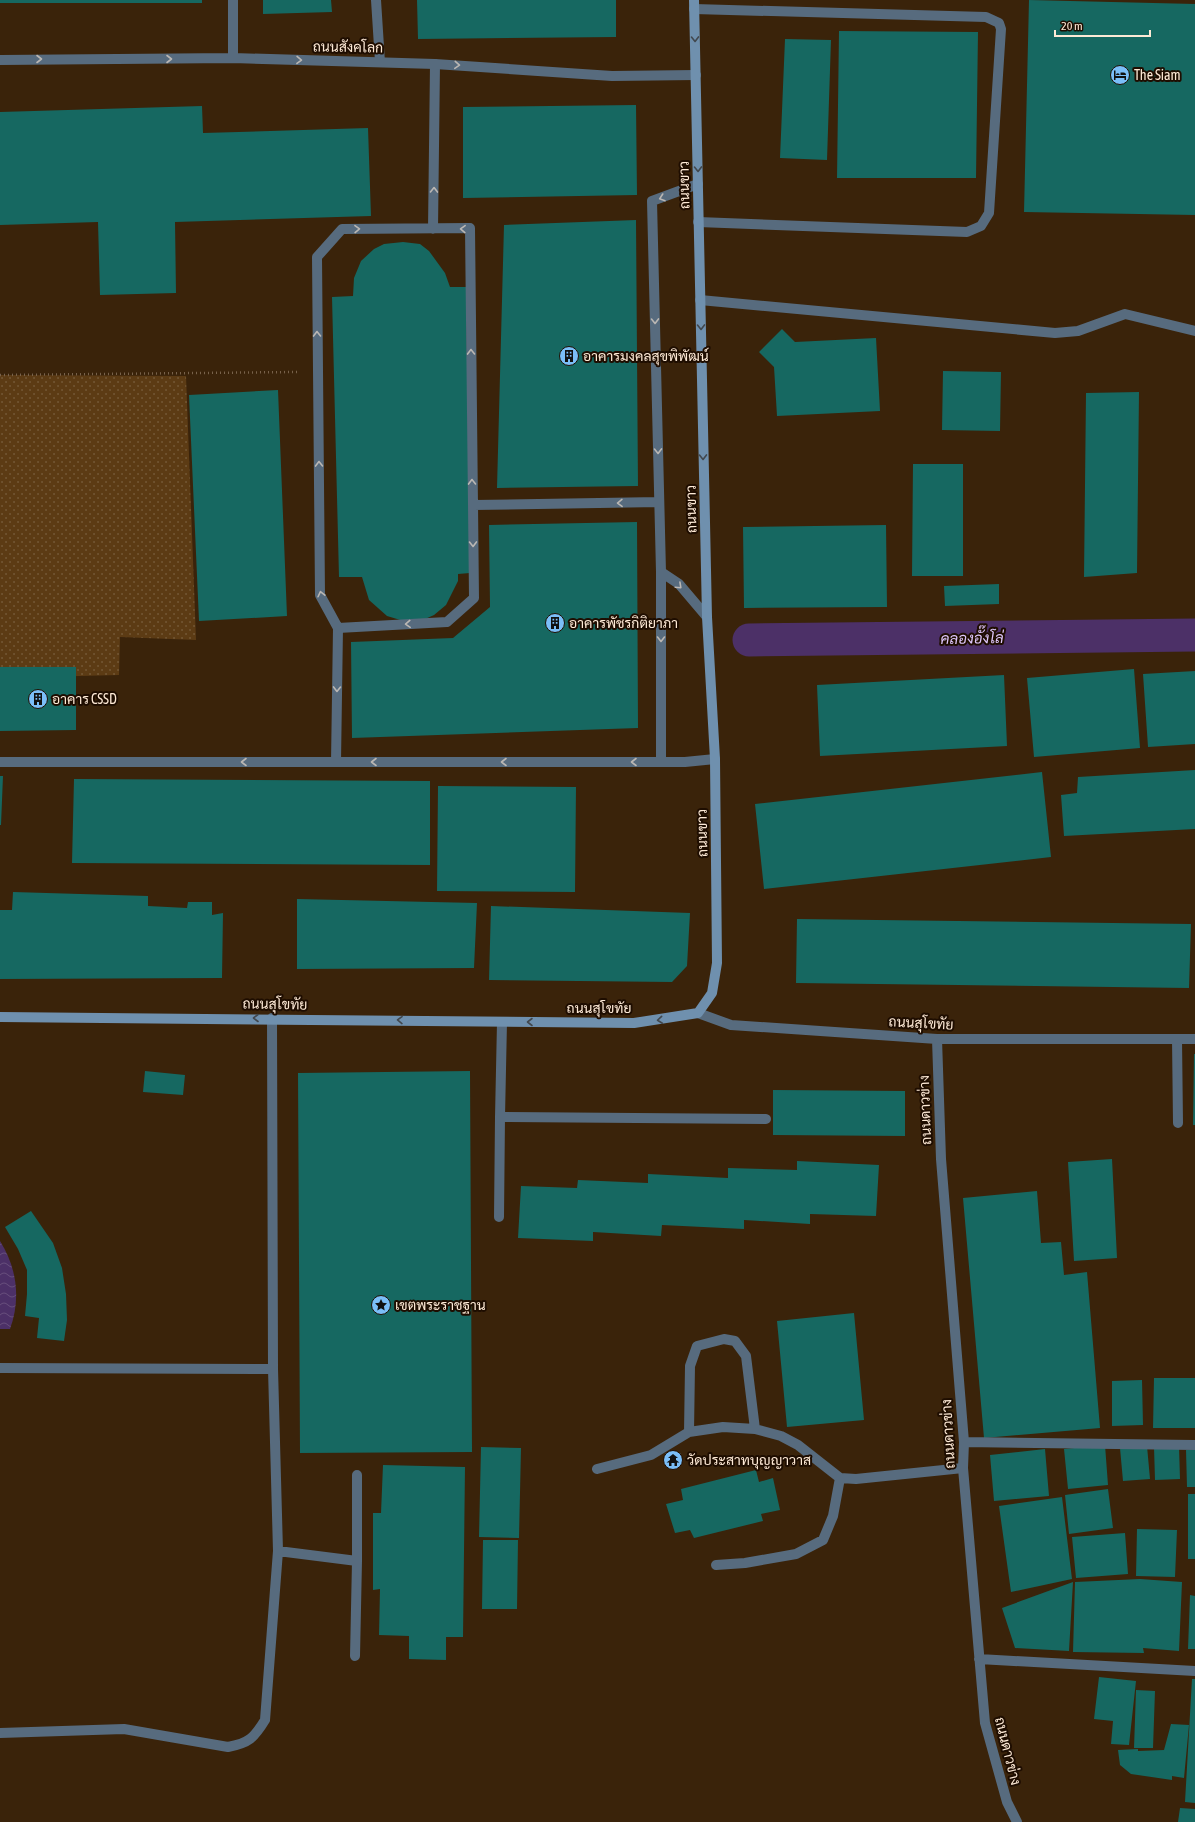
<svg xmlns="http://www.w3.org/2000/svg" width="1195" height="1822" font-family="'Asap Condensed',Sarabun,sans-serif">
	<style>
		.garden { fill: url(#garden-dots) }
		.water { fill: url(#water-waves) }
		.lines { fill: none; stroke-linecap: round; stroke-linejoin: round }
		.canal { stroke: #4c3067; stroke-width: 33 }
		.building { fill: #166861 }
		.path { stroke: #78624b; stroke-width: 2.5; stroke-dasharray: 1 3; stroke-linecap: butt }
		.lane { stroke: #576b7e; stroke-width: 10 }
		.street { stroke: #576b7e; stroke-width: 10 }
		.secondary { stroke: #6f90ae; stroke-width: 10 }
		.oneway { stroke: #42484e }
		.oneway2 { stroke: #bbb7b3 }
		.labels { text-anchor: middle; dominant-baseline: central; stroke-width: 4; stroke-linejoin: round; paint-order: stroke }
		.street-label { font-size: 14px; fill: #feead6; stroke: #1e0d00 }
		.poi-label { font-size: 14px; fill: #feead6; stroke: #1e0d00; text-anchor: start }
		.water-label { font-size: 15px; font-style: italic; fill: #dfc7fb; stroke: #1e0d00 }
	</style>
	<defs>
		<pattern id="garden-dots" width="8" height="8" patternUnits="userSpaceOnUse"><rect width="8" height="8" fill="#5c3b14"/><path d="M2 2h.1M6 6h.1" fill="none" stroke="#745835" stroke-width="1.8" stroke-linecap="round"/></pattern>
		<pattern id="water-waves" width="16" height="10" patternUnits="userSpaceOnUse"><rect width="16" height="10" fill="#4c3067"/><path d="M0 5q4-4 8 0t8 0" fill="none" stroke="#674e7c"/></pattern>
	</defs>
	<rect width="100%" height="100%" fill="#3a230a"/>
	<path class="garden" d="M0 375 186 376 196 640 120 637 119 675 0 678Z"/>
	<path class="water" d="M0 1241C17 1268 21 1299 10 1329H0Z"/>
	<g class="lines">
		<path class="canal" d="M749 640 1195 635"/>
	</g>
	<path class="building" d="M0 0H202V3H0Z
		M263 0H331L332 12 263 14Z
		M417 0H616V37L418 39Z
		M1029 0 1195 4V215L1024 212Z
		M839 31 978 32 976 178H837Z
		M785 39 831 40 827 160 780 158Z
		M636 105 637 195 463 198V107Z
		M202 106 203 133 368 128 371 216 175 222 176 293 100 295 98 222 0 225V112Z
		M636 220 638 486 497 488 504 225Z
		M403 242 420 244 429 251 445 273 450 287H466L470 573 458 574V581L446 605 434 615 423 620 407 622 387 616 369 600 362 577H339L332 297 353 296 354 278 361 261 374 249 384 244Z
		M782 329 795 342 876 338 880 411 777 416 774 367 759 352Z
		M943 371 1001 372 1000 431 942 430Z
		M278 390 287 616 199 621 189 395Z
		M1139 392 1137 573 1084 577 1086 393Z
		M913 464H963V576H912Z
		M637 522 638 728 352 738 351 642 453 638 490 607 489 525Z
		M886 525 887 607 744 608 743 527Z
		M999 584V604L945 606 944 586Z
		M0 667H76V730L0 731Z
		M1134 669 1140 748 1034 757 1027 678Z
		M1195 671V744L1148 747 1143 674Z
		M1004 675 1007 746 820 756 817 685Z
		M1195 770V829L1064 836 1061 795 1077 793 1078 777Z
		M1042 772 1051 857 764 889 755 804Z
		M0 776H3L1 825H0Z
		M74 779 430 781V865L72 863Z
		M438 786 576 787 575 892 437 891Z
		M13 892 148 896V906L187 908 188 902H212V915L223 913 222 978 0 979V910H12Z
		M297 899 477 903 474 968 297 969Z
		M491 906 690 913 687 966 672 982 489 980Z
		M797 919 1191 924 1189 988 796 983Z
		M1194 1054H1195V1125H1193Z
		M145 1071 185 1075 183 1095 143 1092Z
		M470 1071 472 1452 300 1453 298 1073Z
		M773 1090 905 1091V1136L773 1135Z
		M1112 1159 1117 1258 1074 1261 1068 1162Z
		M797 1161 879 1165 876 1216 810 1214V1224L744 1220V1229L662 1225 661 1236 593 1232V1241L518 1238 521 1186 577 1188 578 1180 648 1183V1174L728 1178V1168L797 1170Z
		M1037 1191 1041 1243 1061 1242 1064 1275 1087 1272 1100 1428 984 1438 963 1198Z
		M31 1211 53 1243 62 1268 66 1294 67 1320 64 1341 37 1338 39 1318 25 1316 27 1294V1270L18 1249 5 1227Z
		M854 1313 864 1420 787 1427 777 1321Z
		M1154 1378H1195V1428H1153Z
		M1142 1380 1143 1425 1112 1426V1381Z
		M1105 1445 1108 1485 1068 1489 1064 1449Z
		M1147 1446 1150 1479 1123 1481 1120 1448Z
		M1179 1446 1180 1479 1155 1480 1154 1447Z
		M481 1447 521 1448 519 1538 479 1537Z
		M1045 1449 1049 1496 994 1501 990 1455Z
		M1186 1450H1195V1487H1187Z
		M383 1465 465 1467 463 1637H446V1660L409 1659V1636L379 1635 380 1589 373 1590V1513H381Z
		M756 1470 759 1482 773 1478 780 1510 761 1514 763 1521 694 1538 690 1530 675 1533 666 1504 683 1500 681 1489Z
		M1108 1489 1113 1528 1069 1534 1065 1495Z
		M1188 1494H1195V1559H1188Z
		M1062 1497 1072 1579 1011 1592 999 1506Z
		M1137 1529 1177 1530 1175 1577 1136 1576Z
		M1125 1533 1128 1574 1076 1578 1072 1537Z
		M483 1540H518L517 1609H482Z
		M1140 1579 1182 1582 1179 1651 1143 1648 1144 1653 1073 1652 1075 1582Z
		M1073 1582 1069 1651 1015 1648 1002 1608Z
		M1190 1595 1195 1596V1649H1188Z
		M1099 1677 1136 1681 1129 1745 1111 1744 1113 1721 1094 1719Z
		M1192 1679H1195V1803L1185 1802Z
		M1136 1690 1155 1691 1153 1748H1134Z
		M1171 1724 1189 1725 1184 1778 1172 1776V1780L1131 1774 1120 1765 1118 1750 1138 1749V1751L1164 1750Z
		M1180 1808 1195 1809V1822H1178Z"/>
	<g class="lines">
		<path class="path" d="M0 375 297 372"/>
		<path class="lane" d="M376 0 380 62
			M694 9 986 17 999 23 1001 29 989 213 981 226 967 232 698 222
			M698 184 652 201 661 572 679 584 707 617
			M433 229 435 64
			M700 300 1055 333 1078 331 1125 314 1195 331
			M661 572V762
			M338 628 320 595 317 257 342 229 470 228 473 505 659 502
			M0 762H685L715 759
			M336 762 338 628 447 622 474 598 473 505
			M272 1018 273 1369 278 1551 357 1561 355 1656
			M502 1022 500 1117 766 1119
			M1177 1039 1178 1123
			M499 1217 500 1117
			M0 1368 273 1369
			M689 1432 690 1366 697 1346 724 1339 735 1341 746 1356 755 1429
			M597 1469 651 1455 689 1432 723 1427 755 1429 781 1436 798 1445 840 1478 833 1516 823 1540 796 1554 745 1563 716 1565
			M840 1478 856 1479 963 1468
			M357 1561V1475
			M0 1733 124 1729 228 1747C249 1743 254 1738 265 1720L278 1551"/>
		<path class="street" d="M233 0V58
			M0 60 233 58 435 64 612 76 696 75
			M698 1013 731 1025 937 1039H1195
			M937 1039 941 1159 964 1442 963 1468 985 1723 1007 1802 1017 1822
			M964 1442 1195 1445
			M979 1659 1195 1671"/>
		<path class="secondary" d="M0 1017 634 1023 698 1013 712 993 717 963 715 759 707 617 694 0"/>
	</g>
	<defs><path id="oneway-chevron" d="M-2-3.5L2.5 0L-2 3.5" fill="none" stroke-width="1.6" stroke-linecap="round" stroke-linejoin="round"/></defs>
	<g class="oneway">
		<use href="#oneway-chevron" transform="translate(695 39) rotate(89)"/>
		<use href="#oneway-chevron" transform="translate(698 169) rotate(89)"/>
		<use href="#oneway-chevron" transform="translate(701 327) rotate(89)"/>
		<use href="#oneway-chevron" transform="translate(703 457) rotate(89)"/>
		<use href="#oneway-chevron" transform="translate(256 1018) rotate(-180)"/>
		<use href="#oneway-chevron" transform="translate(400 1020) rotate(-179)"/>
		<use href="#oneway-chevron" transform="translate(660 1020) rotate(174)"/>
		<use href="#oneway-chevron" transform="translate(530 1022) rotate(-180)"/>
	</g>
	<g class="oneway2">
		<use href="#oneway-chevron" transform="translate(39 59)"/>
		<use href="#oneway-chevron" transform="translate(169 59)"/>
		<use href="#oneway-chevron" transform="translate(299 60) rotate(1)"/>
		<use href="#oneway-chevron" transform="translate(457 65) rotate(4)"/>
		<use href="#oneway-chevron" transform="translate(434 190) rotate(-89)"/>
		<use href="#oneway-chevron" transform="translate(662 198) rotate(161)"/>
		<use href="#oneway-chevron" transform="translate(357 229) rotate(-1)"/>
		<use href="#oneway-chevron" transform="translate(463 229) rotate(-178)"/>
		<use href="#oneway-chevron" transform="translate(655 321) rotate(89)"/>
		<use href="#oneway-chevron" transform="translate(317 334) rotate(-91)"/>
		<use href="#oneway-chevron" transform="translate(471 352) rotate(-91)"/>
		<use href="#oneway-chevron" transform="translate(658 451) rotate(89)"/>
		<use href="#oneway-chevron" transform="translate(319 464) rotate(-91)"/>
		<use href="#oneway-chevron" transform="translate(472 482) rotate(-91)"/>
		<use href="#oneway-chevron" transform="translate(620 503) rotate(179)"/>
		<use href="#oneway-chevron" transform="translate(473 544) rotate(89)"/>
		<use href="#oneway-chevron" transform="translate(679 586) rotate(43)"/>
		<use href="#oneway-chevron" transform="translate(321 594) rotate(-103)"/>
		<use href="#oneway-chevron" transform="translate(408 624) rotate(177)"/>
		<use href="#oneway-chevron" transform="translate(661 639) rotate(90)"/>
		<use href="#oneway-chevron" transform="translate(337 689) rotate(91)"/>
		<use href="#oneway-chevron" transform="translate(244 762) rotate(180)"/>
		<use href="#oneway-chevron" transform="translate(374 762) rotate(180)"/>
		<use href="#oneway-chevron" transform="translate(504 762) rotate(180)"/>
		<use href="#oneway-chevron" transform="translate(634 762) rotate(180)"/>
	</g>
	<defs>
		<symbol id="hotel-disc" viewBox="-11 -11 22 22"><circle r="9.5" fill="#7bbef8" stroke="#1e0d00"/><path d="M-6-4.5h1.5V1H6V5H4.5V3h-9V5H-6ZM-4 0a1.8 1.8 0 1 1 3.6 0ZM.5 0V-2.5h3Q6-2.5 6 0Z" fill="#111"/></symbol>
		<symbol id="building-disc" viewBox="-11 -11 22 22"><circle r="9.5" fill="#7bbef8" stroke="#1e0d00"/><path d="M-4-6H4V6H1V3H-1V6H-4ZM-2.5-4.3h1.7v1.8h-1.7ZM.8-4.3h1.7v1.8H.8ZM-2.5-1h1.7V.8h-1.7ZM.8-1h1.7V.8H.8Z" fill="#111"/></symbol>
		<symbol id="sight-disc" viewBox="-11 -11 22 22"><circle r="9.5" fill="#7bbef8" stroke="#1e0d00"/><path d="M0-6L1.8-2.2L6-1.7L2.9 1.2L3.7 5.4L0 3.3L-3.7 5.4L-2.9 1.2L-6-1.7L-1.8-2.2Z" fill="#111"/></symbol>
		<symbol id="temple-disc" viewBox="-11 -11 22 22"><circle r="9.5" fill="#7bbef8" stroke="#1e0d00"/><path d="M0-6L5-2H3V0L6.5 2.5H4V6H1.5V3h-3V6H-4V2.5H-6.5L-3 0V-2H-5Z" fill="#111"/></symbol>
	</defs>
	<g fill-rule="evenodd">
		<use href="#hotel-disc" x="1109" y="64" width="22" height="22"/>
		<use href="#building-disc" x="558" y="345" width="22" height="22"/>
		<use href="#building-disc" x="544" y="612" width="22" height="22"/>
		<use href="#building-disc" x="27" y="688" width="22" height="22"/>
		<use href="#sight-disc" x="370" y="1294" width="22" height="22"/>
		<use href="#temple-disc" x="662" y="1449" width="22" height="22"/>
	</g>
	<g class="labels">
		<g class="street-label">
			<text transform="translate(348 47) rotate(1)">ถนนสังคโลก</text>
			<text transform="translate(684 185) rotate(-91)">ถนนขาว</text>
			<text transform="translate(691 509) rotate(-91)">ถนนขาว</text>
			<text transform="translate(702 833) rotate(-91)">ถนนขาว</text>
			<text transform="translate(275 1004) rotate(1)">ถนนสุโขทัย</text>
			<text x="599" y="1008">ถนนสุโขทัย</text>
			<text transform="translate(921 1023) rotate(3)">ถนนสุโขทัย</text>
			<text transform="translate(925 1110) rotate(-92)">ถนนดาวข่าง</text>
			<text transform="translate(948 1434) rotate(-93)">ถนนดาวข่าง</text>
			<text transform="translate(1008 1751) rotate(76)">ถนนดาวข่าง</text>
		</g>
		<g class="poi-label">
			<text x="1134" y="75">The Siam</text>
			<text x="583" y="356">อาคารมงคลสุขพิพัฒน์</text>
			<text x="569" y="623">อาคารพัชรกิติยาภา</text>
			<text x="52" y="699">อาคาร CSSD</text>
			<text x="395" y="1305">เขตพระราชฐาน</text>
			<text x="687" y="1460">วัดประสาทบุญญาวาส</text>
		</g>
		<g class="water-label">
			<text transform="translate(972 638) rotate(-1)">คลองอั๊งโล่</text>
		</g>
	</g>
	<path d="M1055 30v6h95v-6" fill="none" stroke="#feead6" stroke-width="2"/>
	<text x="1061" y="30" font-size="12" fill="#feead6" stroke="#1e0d00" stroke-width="3" paint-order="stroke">20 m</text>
</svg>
